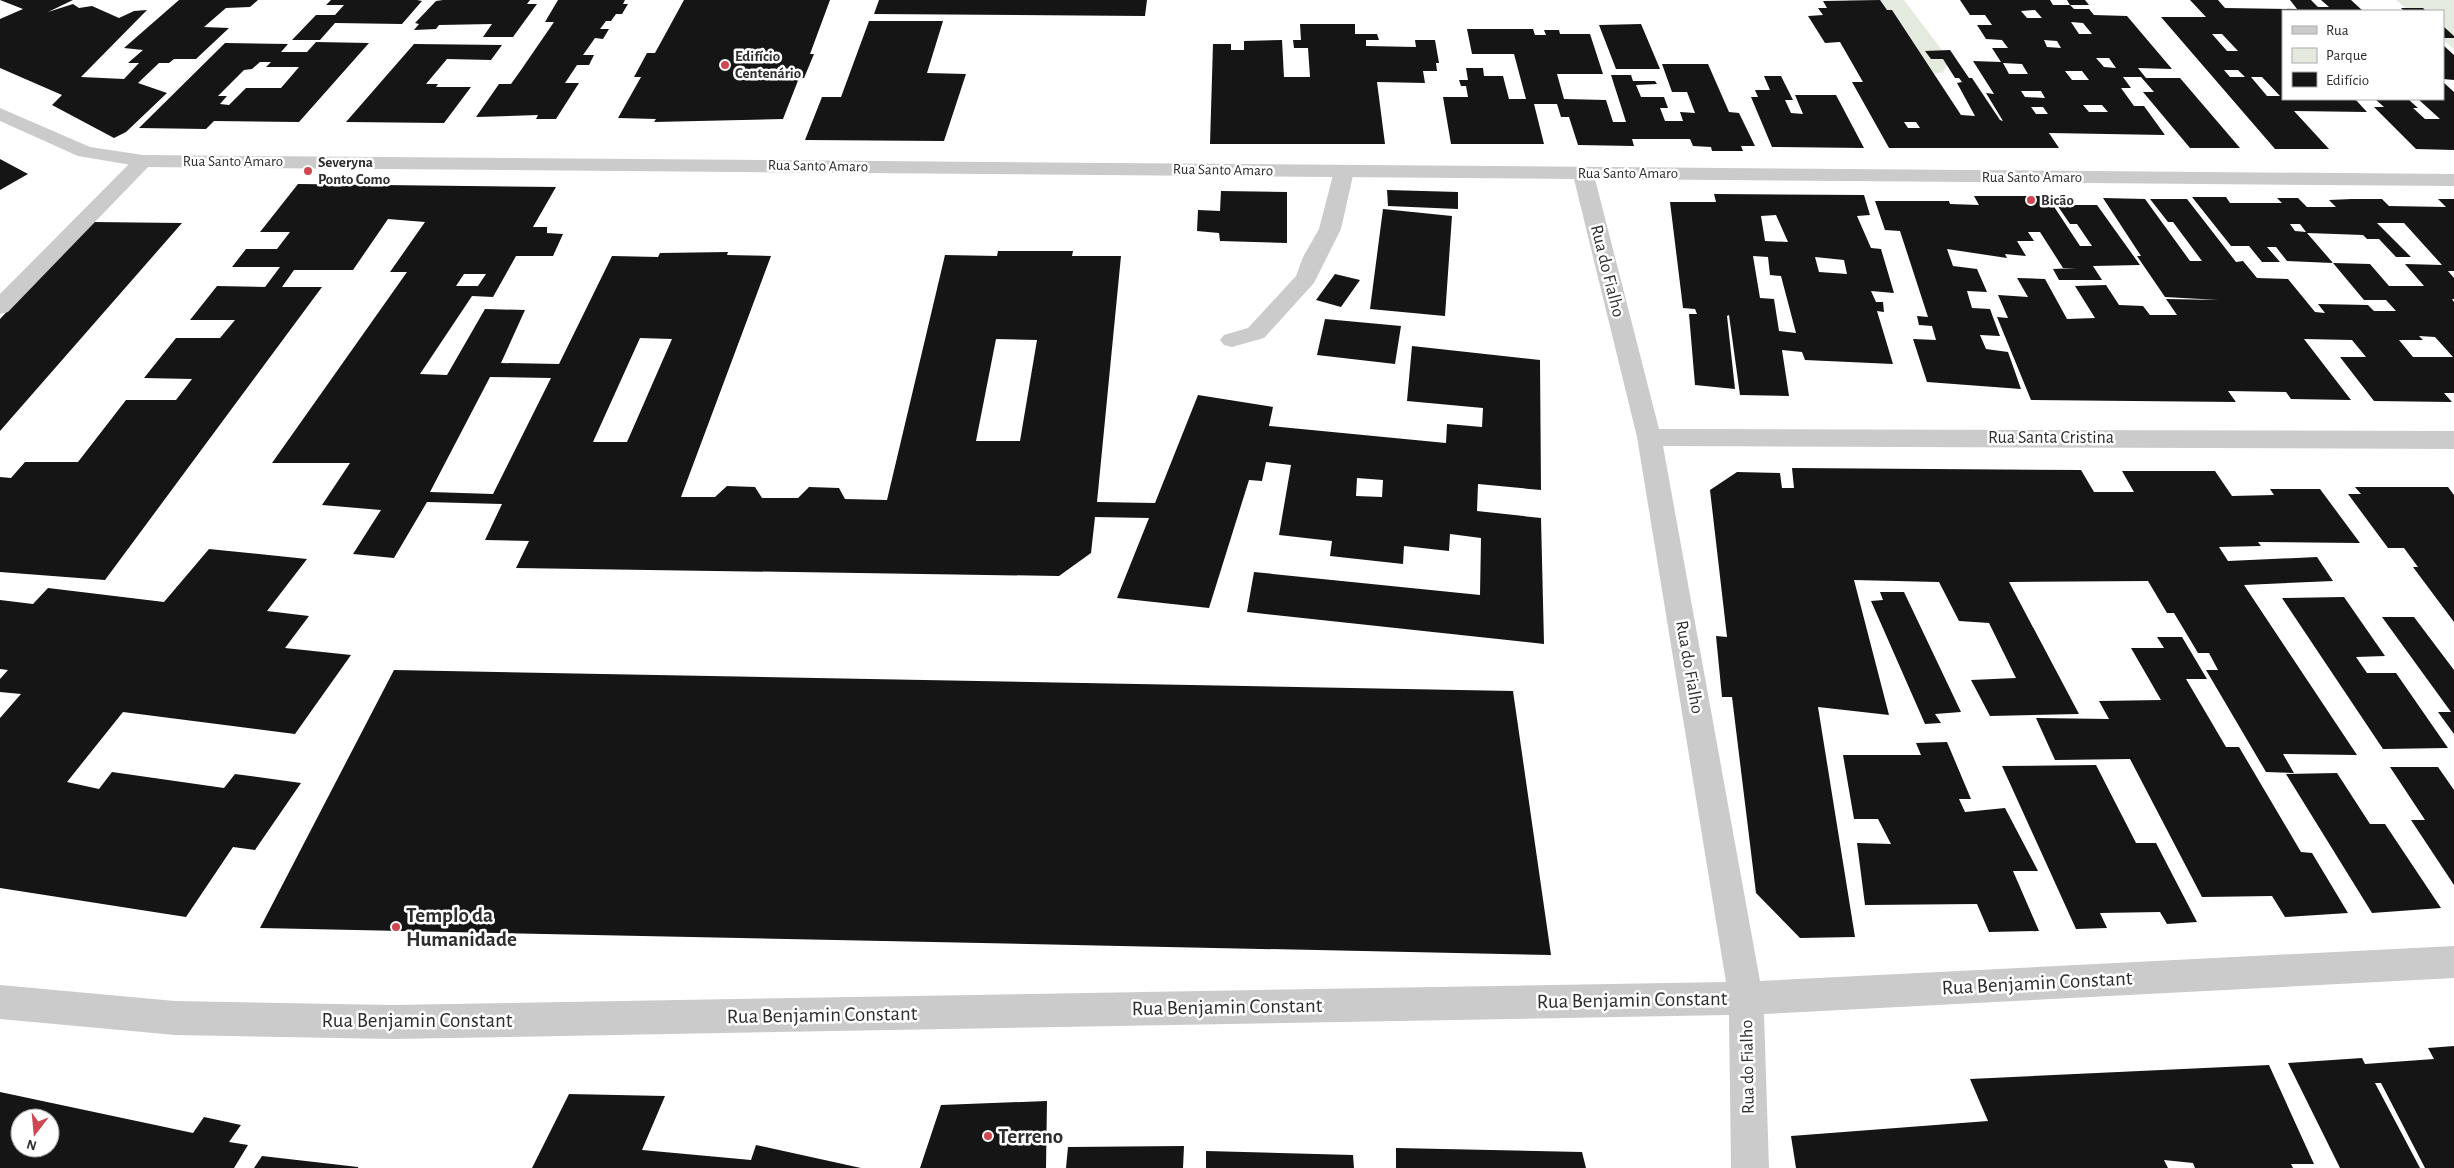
<svg xmlns="http://www.w3.org/2000/svg" width="2454" height="1168" font-family="'Alegreya Sans',sans-serif">
	<style>
		.green { fill: #e4eade }
		.building { fill: #151515; fill-rule: evenodd }
		.lines { fill: none; stroke-linecap: round; stroke-linejoin: round }
		.service { fill: #cbcbcb; fill-rule: evenodd }
		.minor { fill: #cbcbcb; fill-rule: evenodd }
		.poi-dot { fill: #cf4750; stroke: #fff; stroke-width: 2 }
		.labels { text-anchor: middle; dominant-baseline: central; stroke-width: 5; stroke-linejoin: round; paint-order: stroke }
		.far-poi-label { font-size: 15px; font-weight: bold; fill: #2e2e2e; stroke: #fff; text-anchor: start }
		.far-street-label { font-size: 15px; fill: #2e2e2e; stroke: #fff }
		.street-label { font-size: 18px; fill: #2e2e2e; stroke: #fff }
		.near-poi-label { font-size: 21px; font-weight: bold; fill: #2e2e2e; stroke: #fff; text-anchor: start }
		.near-street-label { font-size: 21px; fill: #2e2e2e; stroke: #fff }
	</style>
	<rect width="100%" height="100%" fill="#fff"/>
	<path class="green" d="M1847 0H1904L1950 61 1943 72 1919 77Z
		M2396 0H2454V49L2443 40V11H2409Z"/>
	<path class="building" d="M0 0H73L48 12 73 4 79 8 92 6 119 18 134 11 147 10 81 77 124 79 139 63H128L143 50 124 48 179 0H258L250 7 226 8 204 27 229 28 196 59H174L169 63H159L138 83 167 93 126 132 114 138 52 105 62 95 0 68V19L23 9Z
		M331 0H417L422 1 402 24 335 23 320 40H292L316 15H335L344 5H326Z
		M443 0H530L527 4H537L513 37H483L492 24 439 25 436 29 414 30 419 24 415 23 436 1Z
		M558 0H625L623 4H628L622 14H616L611 21H606L600 29H609L603 39 595 38 583 55H594L589 65H577L565 83H579L556 119H536L538 115 476 117 499 84H511L521 70 554 22H545Z
		M684 0H830L810 54H814L804 78H799L783 119 654 122 656 119 618 118 641 77H634L647 53H655Z
		M879 0H1147L1145 16 874 14Z
		M1880 0 1887 10H1892L1961 115 1975 116 1957 83 1962 82 1959 78H1955L1943 59H1931L1925 51 1950 50 1969 78H1972L2000 120 2003 121 1986 93 1994 94 1973 61 2001 62 1992 48H2008L2002 40 1986 39 1977 25H1992L1985 15H1970L1960 0H2050L2053 5H2070L2074 9H2089L2094 15 2127 16 2172 69 2138 68 2146 78H2180L2240 148H2190L2143 92H2154L2141 77H2123L2131 88H2121L2134 106H2144L2165 135 2049 133 2059 148H1889L1852 82H1863L1840 42 1825 43 1808 16 1823 15 1818 8H1827L1823 1ZM2035 10 2042 18H2027L2021 11ZM2071 22 2083 23 2092 34H2079ZM2044 40 2057 41 2061 48 2047 47ZM2096 58H2109L2116 68 2104 67ZM2003 63 2022 64 2028 74H2009ZM2065 71H2082L2089 80H2072ZM2021 91H2041L2045 98 2025 97ZM2083 105H2102L2108 112H2089ZM2031 107H2043L2048 114H2036ZM1904 122H1916L1920 128H1908Z
		M2067 0H2085L2089 5H2070Z
		M2190 0H2218L2225 8 2297 9 2290 0H2311L2318 7H2329L2321 0H2351L2363 11H2283V99H2355L2367 112 2294 111 2329 149H2275L2161 17H2206ZM2212 34H2222L2238 51H2227ZM2224 70H2238L2245 77H2230ZM2251 77H2262L2280 96H2267Z
		M2401 8H2423L2426 11H2404Z
		M869 21H943L927 73 966 74 944 141 805 140 822 97H841Z
		M1300 24H1355V34H1377L1379 40H1366V46L1416 47 1415 40H1435L1439 63H1436L1437 71H1423L1425 83 1377 82 1385 144H1210L1213 44H1231V50H1244V41L1282 40 1284 77H1310L1308 48H1294L1293 40H1301Z
		M1641 24 1660 69H1616L1599 25Z
		M2443 26 2454 36V38H2443Z
		M1467 29H1533L1535 35H1546L1544 30H1559L1560 34H1590L1603 74H1557L1564 99 1606 100 1613 122H1626L1611 75H1631L1633 81H1655L1657 84 1636 85 1641 97H1664L1668 108H1660L1665 121H1683L1680 112 1695 113 1687 92H1672L1662 64H1708L1729 112 1739 113 1755 146H1741L1743 151H1712L1711 147 1693 146 1690 139H1632L1634 146 1578 145 1569 117H1561L1557 104H1534L1544 144H1451L1443 97H1468L1466 86H1461L1459 80H1468L1466 68H1483L1484 76H1503L1509 99H1526L1514 54H1472Z
		M316 42 369 43 299 122 214 121 206 129 139 128 225 43 288 44 281 52H307ZM260 62H271L266 67H299L281 88H246L229 105 220 104 227 96H218L244 70 252 69Z
		M414 44 502 45 491 60 447 59 426 84H438L436 87H471L444 123 346 122Z
		M2443 45 2454 55V80L2443 79Z
		M1764 76H1781L1793 100H1785L1791 113 1803 114 1795 95H1836L1864 148 1772 147 1751 97H1758L1755 90H1770Z
		M2443 82 2454 92V150L2416 149 2374 107H2384L2375 99H2408L2418 108H2413L2425 119H2440L2418 99H2443Z
		M0 159 28 174 0 190Z
		M298 184 556 187 533 227H547V233L563 234 553 256H516L493 297 472 296 420 374 447 375 485 309 525 310 501 363 559 364 612 256 658 257 660 253 728 252 727 255 771 256 681 497H715L727 486 755 487 762 498H798L809 487 839 488 845 499 887 500 945 255 997 256 998 251H1073L1072 256H1121L1097 502 1155 503 1198 395 1273 407 1269 426 1446 443 1447 424 1482 427 1483 408 1407 401 1412 346 1540 360 1541 490 1478 484 1477 511 1541 518 1544 644 1247 612 1254 572 1480 595 1481 538 1450 534 1449 551 1404 546 1403 564 1330 556 1332 541 1279 535 1291 465 1266 462 1262 481 1249 480 1209 608 1117 598 1149 518 1095 517 1091 553 1059 576 516 568 529 541 485 540 502 504 427 502 394 558 353 554 381 510 322 505 350 463H272L407 272H390L425 222 388 219 353 270H294L282 287H322L105 580 0 572V477L11 478 25 462H78L126 400H176L192 379 144 378 176 338H220L235 320H190L217 286 265 287 280 267H232L246 249H277L290 232H260ZM464 274H486L478 286H456ZM640 338 672 339 627 442H593ZM996 339 1037 340 1020 441H976ZM490 377 551 378 493 494 430 492ZM1357 478 1383 480 1382 497 1356 496Z
		M1387 190 1458 192V209L1388 206Z
		M1221 191 1287 192V243L1220 241 1219 233 1197 231 1198 210 1220 211Z
		M1714 194 1864 195 1870 215 1857 216 1871 248 1881 249 1894 293 1871 291 1876 302H1883L1884 312 1877 311 1893 364 1805 360 1802 352 1782 350 1789 396 1740 395 1729 315 1727 316 1735 389 1695 385 1689 314H1697L1695 309 1683 308 1670 202H1716ZM1776 215 1788 242 1765 241 1761 216ZM1753 256 1768 257 1770 275 1781 276 1796 333 1779 331 1774 299 1760 298ZM1815 257 1844 260 1847 274 1819 272Z
		M1974 196H2047L2080 246H2092L2077 224H2070L2057 205H2097L2140 265 2093 266 2102 280H2059L2053 269 2077 268H2063L2040 232H2028L2034 241H2017L2026 256 2005 254 2007 258 1947 249 1953 266 1977 269 1987 292 1967 291 1972 308 1990 309 2000 336 1980 335 1986 349 2008 352 2021 389 1927 382 1913 339 1936 340 1932 326 1919 325 1917 316 1928 317 1900 231 1885 230 1875 201H1949L1950 204 1979 205Z
		M2192 197H2226L2230 203H2282L2277 198H2298L2307 207H2336L2329 200 2352 199H2382L2389 206 2446 207 2438 199H2454V271H2448L2454 278V299H2452L2454 302V393H2444L2452 402 2374 401 2340 357H2366L2352 340 2304 339 2351 400 2291 399 2286 392 2228 391 2236 402 2031 400 1997 317 2008 318 1998 295 2028 297 2017 278 2045 279 2067 319 2095 318 2075 286 2106 285 2119 305 2143 306 2150 315H2177L2166 299 2219 300 2165 297 2137 256H2141L2103 198 2145 199 2190 261H2202L2173 222H2168L2150 199H2187L2236 262 2243 261 2257 278 2288 279 2315 312 2325 313 2318 304 2368 305 2374 311H2396L2386 300H2364L2333 263 2287 261 2276 247H2267L2280 262H2262L2249 246H2231ZM2377 223H2404L2442 265 2405 264 2424 286H2389L2370 264 2333 263 2307 233 2363 235 2367 239H2379L2396 257H2411ZM2290 224H2300L2306 232 2295 231ZM2419 336 2435 337 2453 357H2413L2399 340H2423Z
		M1383 209 1452 216 1445 316 1370 309Z
		M91 222 182 223 0 431V319Z
		M1335 274 1360 280 1341 307 1316 300Z
		M1325 319 1401 326 1395 364 1317 355Z
		M1792 468 2081 470 2094 492H2134L2122 471H2215L2232 496 2274 495 2270 489H2320L2360 543 2258 542 2261 546 2219 547 2228 561 2317 557 2333 581 2244 585 2357 755 2283 754 2294 773 2266 772 2206 670H2218L2209 653H2198L2174 613H2167L2148 581 2009 582 2079 714 1990 716 1971 680 2016 678 1989 623 1959 621 1939 582 1854 580 1889 715 1818 707 1855 937 1800 938 1756 893 1732 697H1722L1716 636 1727 637 1710 490 1737 472 1780 473 1782 488H1794Z
		M2355 487H2448L2454 495V622L2413 567H2418L2404 548H2388L2348 494H2361Z
		M209 549 307 559 267 611 309 616 285 648 351 655 295 734 123 712 67 782 99 789 112 772 224 788 235 774 301 783 255 850 233 847 186 917 0 888V718L21 694 0 692V679L8 670 0 669V600L33 604 48 588 164 602Z
		M1880 592H1904L1961 712 1935 714 1941 723 1925 724 1871 601 1883 600Z
		M2344 597 2385 656 2356 657 2367 673H2396L2448 748 2383 749 2282 598Z
		M2382 617H2414L2454 670V734L2438 712H2451Z
		M2157 637H2182L2207 679H2186L2226 747H2239L2301 852 2312 853 2348 913 2285 917 2272 896 2202 897 2130 759 2055 760 2036 718 2109 719 2099 701 2161 700 2131 648H2164Z
		M394 670 1513 691 1551 955 260 928Z
		M1947 742 1971 799H1959L1965 812 2005 808 2038 871H2013L2039 931 1989 932 1977 904 1865 905 1857 843 1891 844 1878 819H1854L1843 755H1921L1916 743Z
		M2096 765 2136 843H2156L2197 922 2167 924 2160 912 2100 913 2107 928 2076 929 2002 766Z
		M2390 767H2438L2454 790V885L2411 820H2425Z
		M2337 773 2370 824H2385L2441 908 2372 913 2286 774Z
		M2454 1046V1168H2425L2381 1083H2375L2420 1168H2340L2288 1063 2362 1058 2365 1064 2434 1059 2428 1048Z
		M2269 1065 2314 1164H2291L2293 1168H2195L2193 1163 2164 1160 2168 1168H1796L1791 1136 1988 1121 1970 1079Z
		M0 1092 193 1133 204 1117 241 1125 229 1142 248 1145 234 1168H0ZM20 1118H50V1148H20Z
		M569 1094 665 1096 642 1150 751 1160 756 1145 861 1168H532Z
		M1047 1101 1046 1168H920L941 1105Z
		M1184 1146 1183 1168H1066L1068 1147Z
		M1396 1148 1582 1152 1586 1168H1396Z
		M1206 1151 1353 1155 1354 1168H1206Z
		M262 1156 358 1167V1168H254Z"/>
	<g class="lines">
		<path class="service" d="M143 155 150 157 153 161 150 165 8 312 0 314V294L136 157Z
			M1344 165 1351 167 1354 171 1341 229 1314 283 1264 338 1232 347 1224 345 1220 340 1224 335 1248 328 1296 276 1303 257 1319 229 1334 171 1337 167Z"/>
		<path class="minor" d="M0 108 90 147 143 155 2454 174V186L1595 179 1659 429 2454 431V449L1663 446 1760 981 2454 946V978L1764 1014 1769 1168H1731L1729 1015 392 1039 175 1035 0 1019V985L175 1001 392 1005 1726 982 1637 437 1574 179 143 167 78 156 0 121Z"/>
	</g>
	<g class="poi-dot">
		<circle cx="725" cy="65" r="5"/>
		<circle cx="308" cy="171" r="5"/>
		<circle cx="2031" cy="200" r="5"/>
		<circle cx="396" cy="927" r="5"/>
		<circle cx="988" cy="1136" r="5"/>
	</g>
	<g class="labels">
		<g class="far-poi-label">
			<text x="735" y="56">Edifício<tspan x="735" dy="17">Centenário</tspan></text>
			<text x="318" y="162">Severyna<tspan x="318" dy="17">Ponto Como</tspan></text>
			<text x="2041" y="200">Bicão</text>
		</g>
		<g class="far-street-label">
			<text x="233" y="161">Rua Santo Amaro</text>
			<text transform="translate(818 166) rotate(1)">Rua Santo Amaro</text>
			<text transform="translate(1223 170) rotate(1)">Rua Santo Amaro</text>
			<text x="1628" y="173">Rua Santo Amaro</text>
			<text x="2032" y="177">Rua Santo Amaro</text>
		</g>
		<g class="street-label">
			<text transform="translate(1607 271) rotate(76)">Rua do Fialho</text>
			<text x="2051" y="438">Rua Santa Cristina</text>
			<text transform="translate(1689 667) rotate(80)">Rua do Fialho</text>
			<text transform="translate(1748 1067) rotate(-91)">Rua do Fialho</text>
		</g>
		<g class="near-poi-label">
			<text x="406" y="915">Templo da<tspan x="406" dy="24">Humanidade</tspan></text>
			<text x="998" y="1136">Terreno</text>
		</g>
		<g class="near-street-label">
			<text transform="translate(2037 983) rotate(-3)">Rua Benjamin Constant</text>
			<text transform="translate(1632 1000) rotate(-1)">Rua Benjamin Constant</text>
			<text transform="translate(1227 1007) rotate(-1)">Rua Benjamin Constant</text>
			<text transform="translate(822 1015) rotate(-1)">Rua Benjamin Constant</text>
			<text x="417" y="1020">Rua Benjamin Constant</text>
		</g>
	</g>
	<rect x="2282" y="10" width="162" height="90" fill="#ffffff" stroke="#ababab"/>
	<rect x="2292" y="26" width="25" height="8" fill="#cbcbcb" stroke="#ababab"/>
	<text x="2326" y="35" font-size="15" fill="#2e2e2e">Rua</text>
	<rect x="2292" y="48" width="25" height="15" fill="#e4eade" stroke="#ababab"/>
	<text x="2326" y="60" font-size="15" fill="#2e2e2e">Parque</text>
	<rect x="2292" y="72" width="25" height="15" fill="#151515" stroke="#ababab"/>
	<text x="2326" y="85" font-size="15" fill="#2e2e2e">Edifício</text>
	<g transform="translate(35 1133) rotate(196)"><circle r="24" fill="#ffffff" stroke="#ababab"/>
	<path d="M0-4L9 19L0 12L-9 19Z" fill="#cf4750"/>
	<text y="-8" font-size="14" font-weight="bold" text-anchor="middle" fill="#2e2e2e">N</text>
	</g>
</svg>
